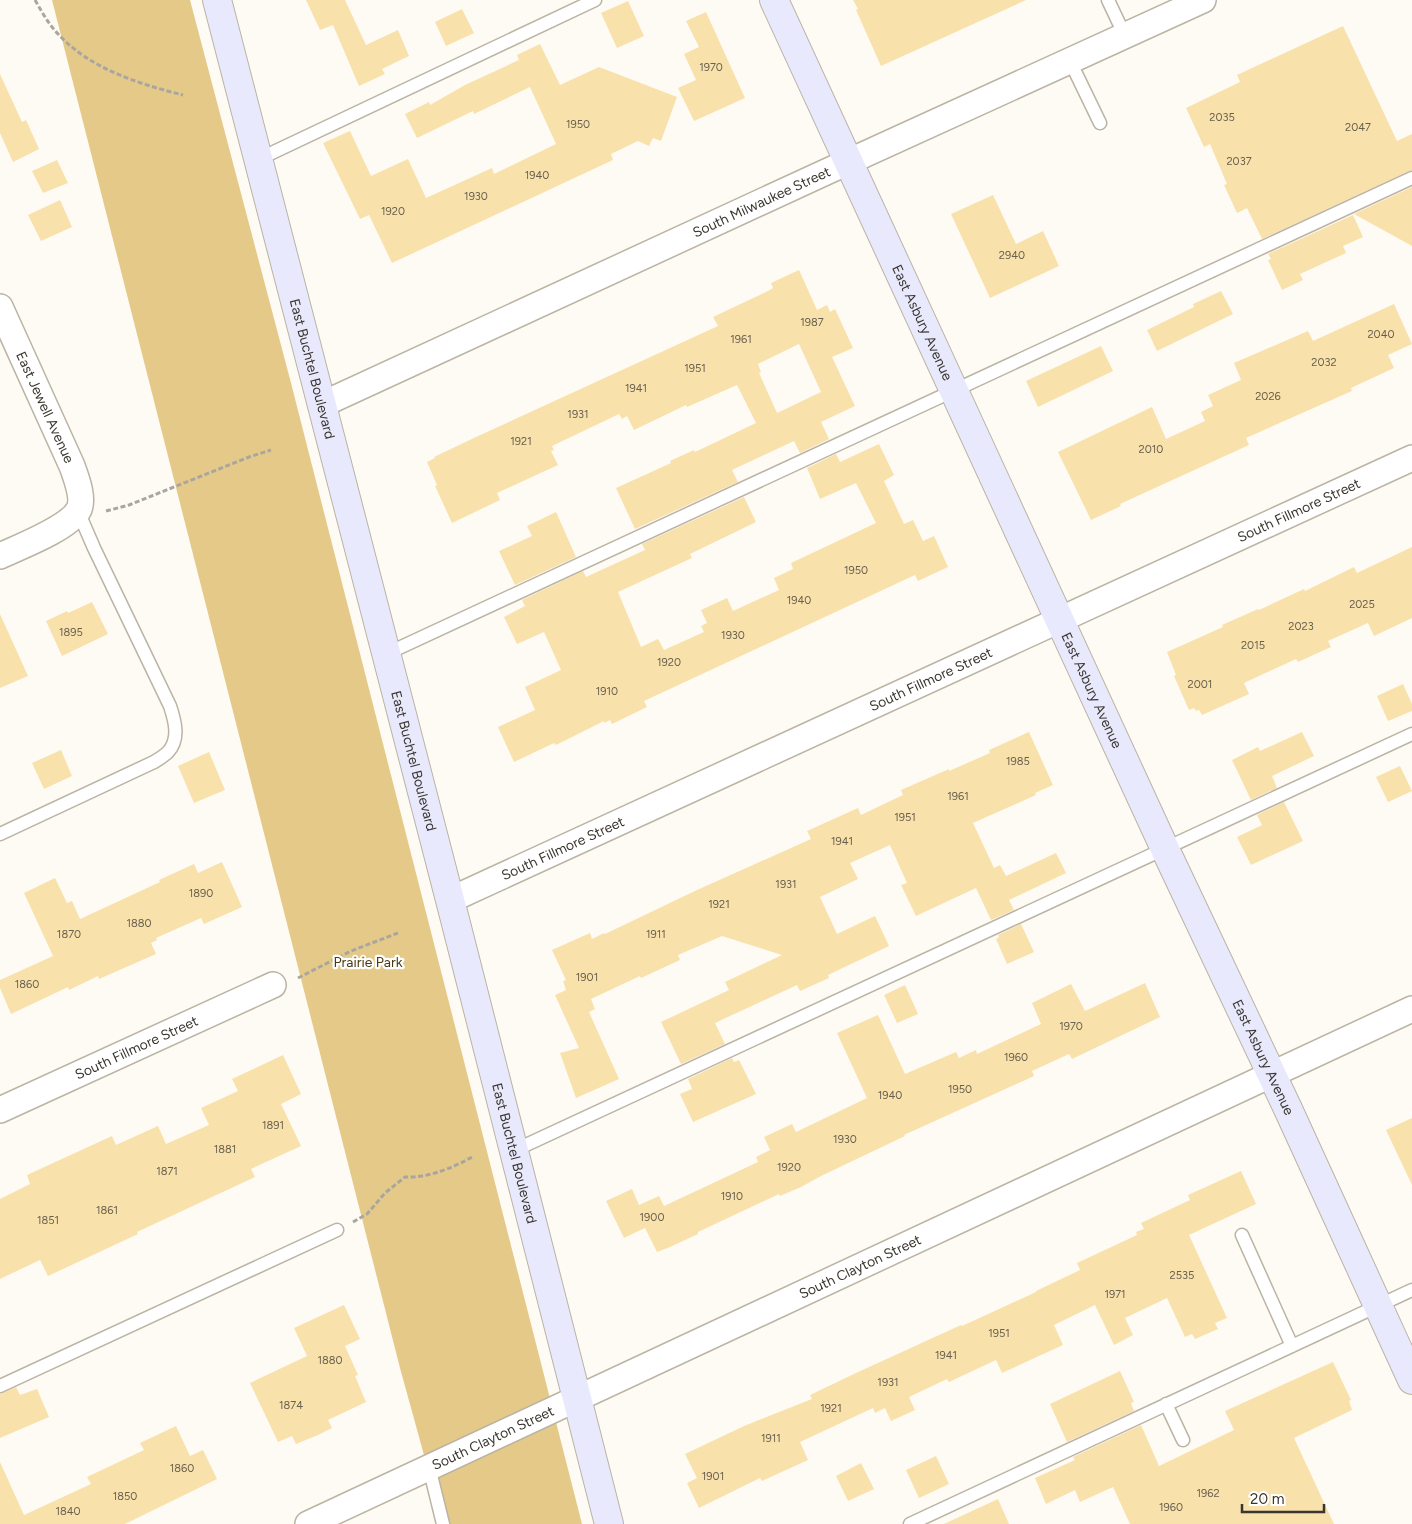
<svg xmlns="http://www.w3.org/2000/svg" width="1412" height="1524" font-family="Figtree,sans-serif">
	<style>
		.green { fill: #e5c989 }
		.building { fill: #f9e1ac; fill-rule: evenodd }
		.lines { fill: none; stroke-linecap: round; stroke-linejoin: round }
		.lane-casing { stroke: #bbb3a3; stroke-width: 15 }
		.street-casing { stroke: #bbb3a3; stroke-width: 28 }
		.secondary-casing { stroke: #bbb3a3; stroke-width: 30 }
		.path { stroke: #a9a69f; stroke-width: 3; stroke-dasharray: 5 2.5; stroke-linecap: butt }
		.lane { stroke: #fff; stroke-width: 12 }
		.street { stroke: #fff; stroke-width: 25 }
		.secondary { stroke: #e9e9fe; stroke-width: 28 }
		.labels { text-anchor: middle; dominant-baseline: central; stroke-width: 4.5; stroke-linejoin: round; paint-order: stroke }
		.number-label { font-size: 11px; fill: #69614e }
		.street-label { font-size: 14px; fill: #39362f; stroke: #fff }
		.park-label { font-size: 14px; fill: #4a3a11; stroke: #fff }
	</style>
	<rect width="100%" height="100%" fill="#fefbf4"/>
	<path class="green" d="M52 0H190L291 383 582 1524H443L400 1368Z"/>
	<path class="building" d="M306 0H345L366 45 398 30 409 56 382 69 385 74 359 86 333 25 320 30Z
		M853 0H1026L881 66 856 10 858 9Z
		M628 1 644 36 617 48 601 13Z
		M462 9 474 33 446 46 435 22Z
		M706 12 745 98 694 121 678 88 696 80 684 54 699 47 686 21Z
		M1343 26 1397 141 1412 134V170L1262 239 1247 208 1237 213 1224 185 1227 184 1210 144 1204 147 1186 108 1240 82 1237 75Z
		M540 44 560 85 599 67 677 97 661 141 653 138 649 146 638 141 611 154 613 160 392 263 369 215 360 219 323 143 350 131 371 176 408 159 426 198 492 168 494 174 556 144 530 87 474 114 473 111 417 138 405 114 429 102 430 105 465 85 519 60 517 55Z
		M0 74 22 122 26 120 39 149 13 162 0 133Z
		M57 160 68 183 43 193 32 171Z
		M1412 187V246L1354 214Z
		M993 195 1016 244 1043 231 1059 266 990 298 951 214Z
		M60 200 72 227 41 241 28 215Z
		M1353 215 1363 237 1343 246 1346 253 1300 274 1303 280 1282 290 1268 260 1271 259 1268 254Z
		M799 270 817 310 827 305 830 312 835 309 853 348 832 357 855 406 821 422 829 439 800 453 794 441 732 470 738 482 635 529 616 488 671 463 670 461 694 450 695 452 756 423 737 385 687 407 686 405 634 430 627 416 622 419 619 414 552 446 554 450 551 451 558 465 497 493 500 500 452 523 435 486 437 485 427 462 435 458 434 457 476 437 718 326 713 317 768 291 773 288 771 283ZM799 344 821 392 777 413 759 373 761 372 758 364Z
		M1221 291 1233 314 1157 351 1147 330 1194 307 1193 304Z
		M1394 304 1412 344 1388 355 1394 368 1351 388 1352 391 1246 438 1249 445 1120 504 1121 506 1091 520 1058 452 1152 407 1166 439 1205 421 1201 412 1213 406 1208 395 1241 380 1234 363 1308 331 1313 341Z
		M1101 346 1113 371 1038 407 1026 381Z
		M879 444 894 475 884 481 904 524 913 520 923 541 934 536 948 567 918 581 915 575 644 701 647 707 612 724 610 720 604 723V721L556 745 554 743 514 762 498 727 535 710 525 687 561 670 544 632 517 644 504 617 525 606 522 600 583 571 586 577 645 550 642 544 744 497 756 522 690 554 692 558 618 592 641 647 658 639 664 650 704 632 701 626 707 623 701 610 727 598 733 611 779 590 774 578 793 569 791 563 876 523 856 483 820 499 807 468 836 454 840 462Z
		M556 512 576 557 515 585 499 551 532 536 527 526Z
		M1412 547V618L1374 636 1368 623 1328 641 1331 647 1298 662 1296 659 1244 683 1249 694 1202 715 1199 710 1196 711 1194 708 1189 710 1174 676 1176 675 1167 652 1223 627 1222 625 1258 609 1259 610 1304 589 1305 591 1354 567 1357 573Z
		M92 602 108 634 62 656 46 621 67 611 68 613Z
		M0 614 28 676 0 688Z
		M1403 684 1412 704V711L1388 721 1377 696Z
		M1029 732 1053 785 1035 793 1036 795 973 823 994 868 1000 865 1006 876 1056 853 1066 873 1009 900 1014 910 991 920 976 888 916 916 901 885 907 883 890 845 850 863 858 879 820 897 837 934 875 916 889 946 828 975 829 978 800 991 797 985 715 1023 725 1044 681 1064 661 1022 729 990 725 982 782 955 722 936 678 955 680 960 641 978 640 976 591 999 595 1009 589 1012 619 1079 576 1098 560 1053 579 1048 555 995 566 990 563 981 566 980 552 950 590 933 592 939 604 933 605 934 697 890 811 839 807 831 858 808 861 815 903 795 901 790 949 769V771L990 753 989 750Z
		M1302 732 1314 756 1272 776 1277 788 1251 800 1232 760 1258 747 1260 751Z
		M61 750 72 776 44 789 32 763Z
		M209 752 225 790 194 803 178 766Z
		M1400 766 1412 791 1388 802 1376 777Z
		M1284 802 1303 841 1251 865 1237 837 1262 825 1257 815Z
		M222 862 242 907 204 924 201 918 156 938 157 940 151 943 156 954 99 979 98 976 69 990 68 987 11 1014 0 988V980L53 956 24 893 55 878 67 903 72 901 80 919 160 882 159 880 194 864 198 873Z
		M1021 924 1034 952 1007 964 996 939 999 937 998 935Z
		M1145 983 1160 1017 1072 1059 1069 1054 1032 1071 1034 1076 904 1135 905 1136 821 1176 801 1187 780 1196 779 1194 698 1232V1234L670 1247 657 1252 645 1228 624 1238 606 1201 632 1189 639 1205 659 1196 664 1206 758 1162 756 1157 770 1150 764 1137 792 1124 796 1132 867 1098 837 1033 878 1015 905 1074 956 1052 959 1058 976 1050 977 1054 1041 1024 1032 1003 1071 984 1085 1011Z
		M905 985 918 1014 897 1023 884 995Z
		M283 1055 301 1094 281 1104 301 1146 251 1169 255 1177 137 1232 138 1234 48 1276 40 1260 0 1279V1199L30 1184 27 1175 112 1136 116 1145 158 1126 166 1144 209 1125 201 1108 238 1091 232 1079Z
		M732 1058 734 1062 739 1060 756 1094 693 1122 680 1094 692 1089 688 1079Z
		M1412 1118V1185L1386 1130Z
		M1241 1171 1256 1204 1189 1235 1227 1318 1215 1323 1218 1329 1195 1339 1192 1334 1185 1337 1167 1298 1125 1318 1133 1335 1114 1345 1095 1305 1054 1325 1063 1345 1002 1373 996 1360 949 1382 947 1379 909 1397 915 1410 891 1421 885 1408 875 1413 873 1408 800 1442 808 1460 762 1481 760 1478 699 1508 687 1483 697 1478 685 1454 744 1426 812 1399 810 1395 856 1373 961 1325 962 1326 1036 1292V1291L1080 1270 1077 1263 1137 1235 1136 1232 1144 1229 1141 1223 1190 1200 1188 1195Z
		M344 1305 360 1339 345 1346 358 1375 355 1376 366 1402 328 1420 332 1428 318 1435 296 1444 292 1436 278 1442 250 1383 307 1356 294 1328Z
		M1333 1362 1351 1400 1349 1401 1352 1410 1294 1438 1334 1524H1130L1113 1487 1080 1502 1075 1490 1046 1504 1035 1478 1075 1460 1073 1457 1141 1425 1159 1466 1234 1430 1225 1411Z
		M1120 1371 1134 1402 1131 1403 1134 1411 1067 1442 1050 1404Z
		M16 1387 20 1395 37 1389 49 1417 0 1438V1394Z
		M176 1426 190 1456 203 1450 217 1479 125 1524H0V1462L24 1515 91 1484 87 1477 144 1450 140 1443Z
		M936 1456 949 1484 919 1498 906 1470Z
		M861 1463 874 1489 848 1501 836 1476Z
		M998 1499 1009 1524H944Z"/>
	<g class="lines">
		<defs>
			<path id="lane" d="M1108 0 1125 36
				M1070 61 1100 123
				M259 159 595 0
				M386 654 1412 178
				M0 834 154 762C159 759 164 756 168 752 180 739 175 721 170 706L94 548 78 511
				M513 1151 1412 734
				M1242 1235 1292 1346
				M0 1386 337 1230
				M1166 1404 1183 1440
				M429 1467 443 1524
				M910 1524 1412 1290"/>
			<g id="street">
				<path id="s1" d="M0 307 72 466C76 477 85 500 78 511 67 529 19 547 0 556"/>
				<path id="s2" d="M321 405 826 172 1203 0"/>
				<path id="s3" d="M450 900 1412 458"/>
				<path id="s4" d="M0 1110 273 985"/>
				<path id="s5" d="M308 1524 1412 1009"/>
			</g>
			<g id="secondary">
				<path id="s6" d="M217 0 450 900 609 1524"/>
				<path id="s7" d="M774 0 1165 849 1288 1109 1412 1380"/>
			</g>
		</defs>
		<use href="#lane" class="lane-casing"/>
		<use href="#street" class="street-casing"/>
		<use href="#secondary" class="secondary-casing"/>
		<path class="path" d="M35 0C42 12 49 25 59 35 91 69 139 84 183 95
			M106 511 129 505 249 457 271 450
			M298 978 351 951 398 933
			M353 1222 367 1214 385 1193 405 1177C429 1178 452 1168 472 1157"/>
		<use href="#lane" class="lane"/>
		<use href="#street" class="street"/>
		<use href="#secondary" class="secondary"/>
	</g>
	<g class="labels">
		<g class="number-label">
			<text x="711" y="67">1970</text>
			<text x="1222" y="117">2035</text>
			<text x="578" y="124">1950</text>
			<text x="1358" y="127">2047</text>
			<text x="1239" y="161">2037</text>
			<text x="537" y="175">1940</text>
			<text x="476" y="196">1930</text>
			<text x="393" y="211">1920</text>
			<text x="1012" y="255">2940</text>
			<text x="812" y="322">1987</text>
			<text x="1381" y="334">2040</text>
			<text x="741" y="339">1961</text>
			<text x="1324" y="362">2032</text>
			<text x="695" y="368">1951</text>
			<text x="636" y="388">1941</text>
			<text x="1268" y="396">2026</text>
			<text x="578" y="414">1931</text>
			<text x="521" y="441">1921</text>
			<text x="1151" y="449">2010</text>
			<text x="856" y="570">1950</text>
			<text x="799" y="600">1940</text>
			<text x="1362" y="604">2025</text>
			<text x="1301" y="626">2023</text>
			<text x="71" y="632">1895</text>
			<text x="733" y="635">1930</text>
			<text x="1253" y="645">2015</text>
			<text x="669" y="662">1920</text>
			<text x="1200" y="684">2001</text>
			<text x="607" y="691">1910</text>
			<text x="1018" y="761">1985</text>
			<text x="958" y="796">1961</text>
			<text x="905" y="817">1951</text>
			<text x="842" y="841">1941</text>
			<text x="786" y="884">1931</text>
			<text x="201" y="893">1890</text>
			<text x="719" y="904">1921</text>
			<text x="139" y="923">1880</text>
			<text x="69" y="934">1870</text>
			<text x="656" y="934">1911</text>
			<text x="587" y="977">1901</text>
			<text x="27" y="984">1860</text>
			<text x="1071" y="1026">1970</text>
			<text x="1016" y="1057">1960</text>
			<text x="960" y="1089">1950</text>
			<text x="890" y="1095">1940</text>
			<text x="273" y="1125">1891</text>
			<text x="845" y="1139">1930</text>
			<text x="225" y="1149">1881</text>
			<text x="789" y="1167">1920</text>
			<text x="167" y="1171">1871</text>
			<text x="732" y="1196">1910</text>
			<text x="107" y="1210">1861</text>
			<text x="652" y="1217">1900</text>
			<text x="48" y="1220">1851</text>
			<text x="1182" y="1275">2535</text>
			<text x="1115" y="1294">1971</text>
			<text x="999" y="1333">1951</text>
			<text x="946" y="1355">1941</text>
			<text x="330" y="1360">1880</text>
			<text x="888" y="1382">1931</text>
			<text x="291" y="1405">1874</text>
			<text x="831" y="1408">1921</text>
			<text x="771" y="1438">1911</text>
			<text x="182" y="1468">1860</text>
			<text x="713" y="1476">1901</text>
			<text x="1208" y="1493">1962</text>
			<text x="125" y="1496">1850</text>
			<text x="1171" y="1507">1960</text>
			<text x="68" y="1511">1840</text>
		</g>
		<g class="street-label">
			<text stroke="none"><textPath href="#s2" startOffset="485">South Milwaukee Street</textPath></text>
			<text stroke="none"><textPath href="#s7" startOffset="355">East Asbury Avenue</textPath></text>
			<text stroke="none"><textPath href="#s6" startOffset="381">East Buchtel Boulevard</textPath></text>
			<text stroke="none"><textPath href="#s1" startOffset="110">East Jewell Avenue</textPath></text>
			<text stroke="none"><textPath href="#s3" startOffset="934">South Fillmore Street</textPath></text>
			<text stroke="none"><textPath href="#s3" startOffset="529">South Fillmore Street</textPath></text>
			<text stroke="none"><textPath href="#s7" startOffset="760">East Asbury Avenue</textPath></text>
			<text stroke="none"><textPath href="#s6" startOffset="786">East Buchtel Boulevard</textPath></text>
			<text stroke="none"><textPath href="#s3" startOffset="124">South Fillmore Street</textPath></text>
			<text stroke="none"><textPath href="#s4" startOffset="150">South Fillmore Street</textPath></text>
			<text stroke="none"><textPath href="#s7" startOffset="1165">East Asbury Avenue</textPath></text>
			<text stroke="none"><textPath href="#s6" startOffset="1191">East Buchtel Boulevard</textPath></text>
			<text stroke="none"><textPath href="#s5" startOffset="609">South Clayton Street</textPath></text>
			<text stroke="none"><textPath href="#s5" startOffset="204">South Clayton Street</textPath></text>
		</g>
		<g class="park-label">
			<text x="368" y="962">Prairie Park</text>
		</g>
	</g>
	<path d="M1242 1504v8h82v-8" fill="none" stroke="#39362f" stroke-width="2.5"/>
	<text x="1250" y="1504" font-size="15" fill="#39362f" stroke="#ffffff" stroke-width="4" paint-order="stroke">20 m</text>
</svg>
